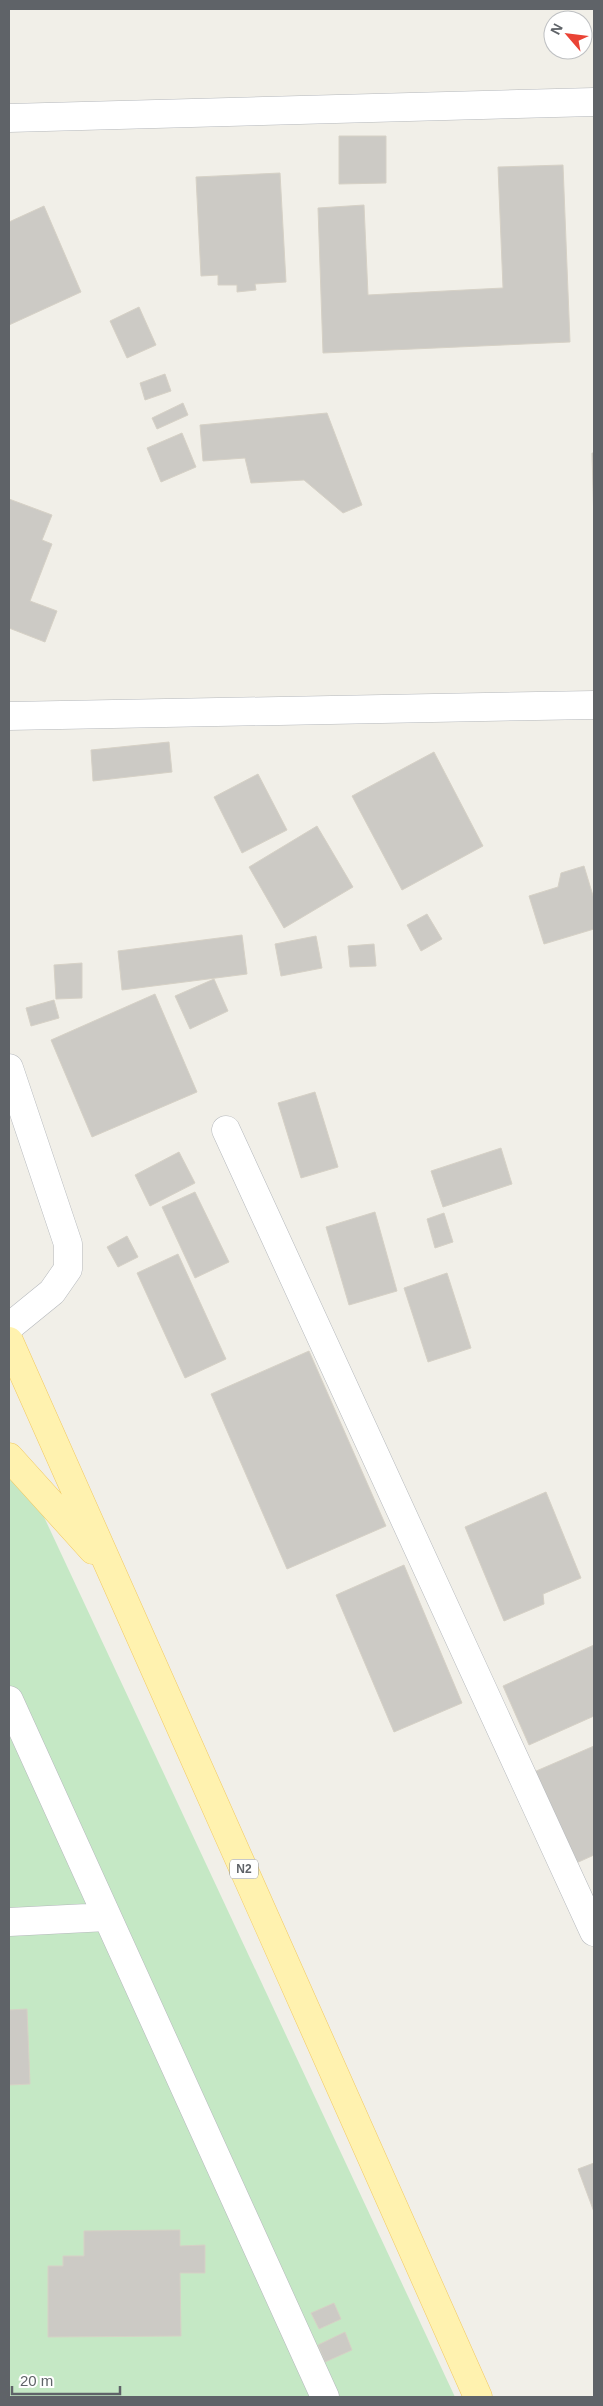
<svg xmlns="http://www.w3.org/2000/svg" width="603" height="2406" font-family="Arial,sans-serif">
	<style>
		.green { fill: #c5e8c5 }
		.building { fill: #cccac5; stroke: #d6d1c6 }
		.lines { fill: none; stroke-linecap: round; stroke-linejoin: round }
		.street-casing { stroke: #b5b8bc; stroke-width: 29 }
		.primary-casing { stroke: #f2c960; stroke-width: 29 }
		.street { stroke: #fff; stroke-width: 28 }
		.primary { stroke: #fff2af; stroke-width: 28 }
		.labels { text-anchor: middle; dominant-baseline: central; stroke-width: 5; stroke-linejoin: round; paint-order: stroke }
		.shield { fill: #fff; stroke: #8f9295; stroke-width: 1 }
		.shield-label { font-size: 12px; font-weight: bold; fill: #5f6368 }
	</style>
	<rect width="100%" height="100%" fill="#f1efe8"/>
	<path class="green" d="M9 1442 455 2397H9Z"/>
	<path class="building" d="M339 136H386V183L339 184Z
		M563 165 570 342 323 353 318 208 364 205 368 295 503 288 498 167Z
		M280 173 286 282 255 284 256 290 237 292V285H218V275L201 276 196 177Z
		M44 206 81 292 9 325V222Z
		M139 307 156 345 127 358 110 321Z
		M165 374 171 391 145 400 140 383Z
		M183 403 188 415 157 429 152 418Z
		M327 413 362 505 343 513 304 480 251 483 245 458 203 461 200 425Z
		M182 433 196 467 161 482 147 448Z
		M592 453H594V524Z
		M9 499 52 515 42 540 52 544 30 601 57 611 45 642 9 628Z
		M169 742 172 772 93 781 91 750Z
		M434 752 483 846 402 890 352 796Z
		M258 774 287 830 242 853 214 797Z
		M317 826 353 887 284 928 249 867Z
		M584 866 594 899V929L544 944 529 896 558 887 561 873Z
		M427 914 442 939 421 951 407 925Z
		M242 935 247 974 122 990 118 951Z
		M316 936 322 968 281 976 275 944Z
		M374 944 376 966 350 967 348 946Z
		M82 963V998L56 999 54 965Z
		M214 979 228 1011 190 1029 175 996Z
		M155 994 197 1092 92 1137 51 1040Z
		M54 1000 59 1018 31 1026 26 1008Z
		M315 1092 338 1167 301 1178 278 1103Z
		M501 1148 512 1184 443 1207 431 1171Z
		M179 1152 195 1183 150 1206 135 1175Z
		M195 1192 229 1262 195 1278 162 1207Z
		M375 1212 397 1291 349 1305 326 1227Z
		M444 1213 453 1242 435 1248 427 1219Z
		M127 1236 138 1257 118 1267 107 1247Z
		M178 1254 226 1359 185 1378 137 1273Z
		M447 1273 471 1348 428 1362 404 1288Z
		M309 1351 386 1526 287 1569 211 1394Z
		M546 1492 581 1578 543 1594 544 1604 504 1621 465 1527Z
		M404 1565 462 1703 394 1732 336 1595Z
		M594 1645V1716L529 1745 503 1686Z
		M594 1746V1855L574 1864 534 1772Z
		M27 2009 30 2084 9 2085V2010Z
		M594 2163V2212L578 2169Z
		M180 2230V2246L205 2245V2273H180L181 2336 48 2337V2266H63V2256H84V2231Z
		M334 2303 341 2319 319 2329 311 2313Z
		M345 2332 352 2350 325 2362 318 2345Z"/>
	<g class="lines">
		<defs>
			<path id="street" d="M9 118 594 102
				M9 716 594 705
				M9 1068 68 1244V1269L52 1292 9 1327
				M226 1130 594 1932
				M9 1700 325 2397
				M9 1922 107 1917"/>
			<path id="primary" d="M9 1341 478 2397
				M9 1457 93 1550"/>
		</defs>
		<use href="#street" class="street-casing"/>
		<use href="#primary" class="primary-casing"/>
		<use href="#street" class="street"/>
		<use href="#primary" class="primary"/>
	</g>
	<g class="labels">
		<rect class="shield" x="230" y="1859.5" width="28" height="19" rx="4"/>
		<g class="shield-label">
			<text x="244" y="1869">N2</text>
		</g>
	</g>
	<rect width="603" height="2406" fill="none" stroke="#5f6368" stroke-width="20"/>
	<g transform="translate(568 35) rotate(298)"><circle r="24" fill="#ffffff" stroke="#bfc1c3"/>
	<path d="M0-4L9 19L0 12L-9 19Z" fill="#ea4335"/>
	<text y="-8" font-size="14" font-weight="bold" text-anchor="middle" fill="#5f6368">N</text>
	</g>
	<path d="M12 2386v8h108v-8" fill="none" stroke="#5f6368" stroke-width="2.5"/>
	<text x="20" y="2386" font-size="15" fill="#5f6368" stroke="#ffffff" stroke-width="4" paint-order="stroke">20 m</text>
</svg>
